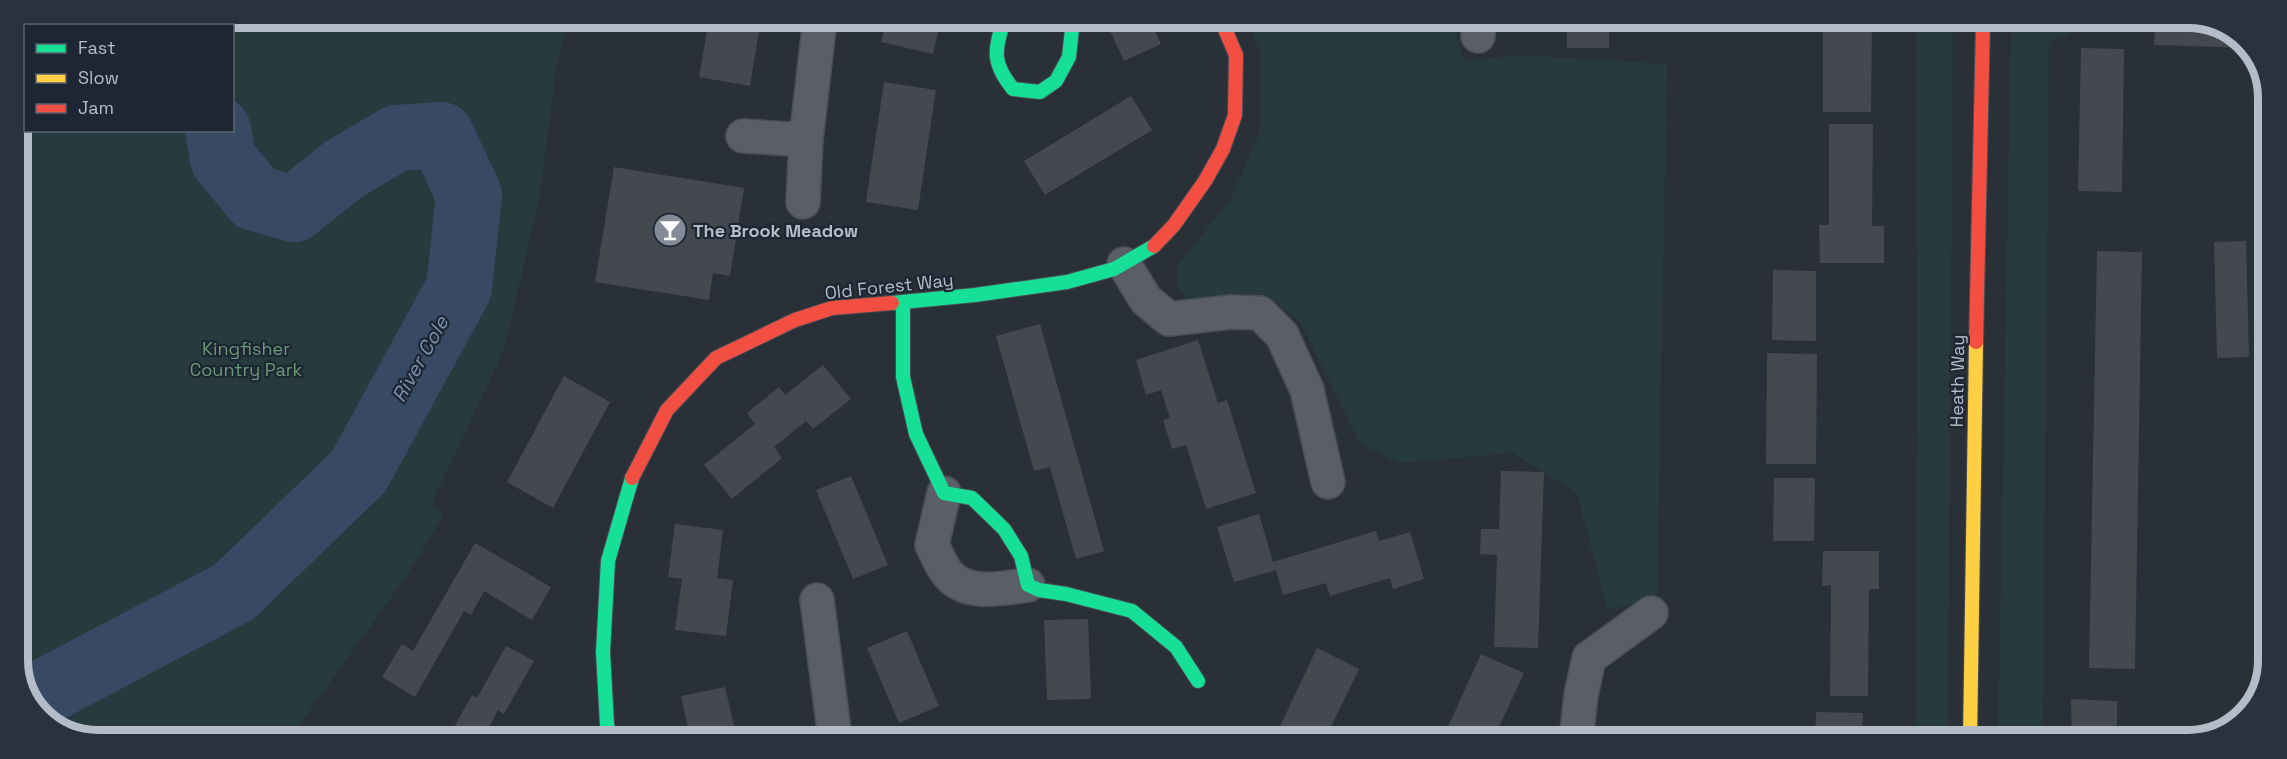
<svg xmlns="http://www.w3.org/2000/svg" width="2287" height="759" font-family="'Space Grotesk',sans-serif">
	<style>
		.green { fill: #273a3e }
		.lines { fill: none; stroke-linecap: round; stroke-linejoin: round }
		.river { stroke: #384963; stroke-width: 66 }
		.building { fill: #444950 }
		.street-casing { stroke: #484c53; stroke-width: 36 }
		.fast-casing { stroke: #484c53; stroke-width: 16 }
		.slow-casing { stroke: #484c53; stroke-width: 16 }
		.jam-casing { stroke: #484c53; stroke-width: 16 }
		.street { stroke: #5a5e66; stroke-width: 33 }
		.fast { stroke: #16e098; stroke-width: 14 }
		.slow { stroke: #ffcf43; stroke-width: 14 }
		.jam { stroke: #f24e42; stroke-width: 14 }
		.labels { text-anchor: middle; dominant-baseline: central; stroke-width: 4.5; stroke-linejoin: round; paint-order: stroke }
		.poi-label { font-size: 18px; font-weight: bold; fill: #b4bcc9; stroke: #1d2633; text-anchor: start }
		.street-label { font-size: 18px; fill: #b4bcc9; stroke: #1d2633 }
		.park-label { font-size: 18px; fill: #6b9a76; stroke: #1d2633 }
		.water-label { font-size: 20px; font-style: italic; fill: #7c92b1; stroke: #1d2633 }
		.rim { fill: none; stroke: #b4bcc9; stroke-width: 8 }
	</style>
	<rect width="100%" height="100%" fill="#2a3038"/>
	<path class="green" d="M99 18 569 19 557 63 539 200 504 350 431 505 444 514 410 571 299 726 298 737H73L35 710 18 666V94L25 78 26 130H232V26L80 25Z
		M1247 20 1452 21 1464 61 1518 55 1667 64 1657 599 1607 610 1577 493 1513 453 1399 463 1360 443 1300 322 1275 302 1185 297 1178 285 1177 266 1231 199 1259 134 1260 52Z
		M1915 22H1953L1948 741 1916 740 1917 300Z
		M2017 22H2095L2049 42 2043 741H1998L2011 24Z"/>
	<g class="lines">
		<path class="river" d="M186 18 189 26
			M31 699 234 592 359 471 459 288 469 195 441 135 397 138 344 169 294 209 255 198 223 159 218 130"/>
	</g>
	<path class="building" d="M709 19H761L750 86 699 77Z
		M886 20H941L933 54 881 42Z
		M1105 20H1150L1161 44 1124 61Z
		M1567 21H1609V48H1567Z
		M1823 21 1872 22 1871 112H1823Z
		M2155 22H2214L2250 48 2154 45Z
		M2081 48 2124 49 2122 192 2078 191Z
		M884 82 936 90 918 210 866 202Z
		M1131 96 1152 130 1045 195 1024 161Z
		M1829 124H1873L1872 226H1884V263H1820L1819 225H1829Z
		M614 167 744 188 730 276 713 273 709 300 595 282Z
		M2246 241 2249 357 2217 358 2214 242Z
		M2097 251 2142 252 2135 669 2089 668Z
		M1773 270 1816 271V341L1772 340Z
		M1040 324 1104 551 1076 559 1050 467 1034 471 996 336Z
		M1198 340 1218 403 1227 400 1256 493 1206 509 1186 445 1172 449 1163 420 1170 418 1161 390 1146 395 1136 360Z
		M1767 353 1817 354 1816 464H1766Z
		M823 365 851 399 813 429 806 421 774 447 782 458 732 499 704 465 755 424 747 413 779 387 785 395Z
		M564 376 610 402 553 508 507 482Z
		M1501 471 1544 472 1538 648 1494 647 1497 555 1480 554 1481 529H1499Z
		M851 476 888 565 853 579 816 490Z
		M1774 478H1815L1814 541H1773Z
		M1259 514 1273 562 1376 531 1379 541 1410 532 1424 579 1393 589 1390 578 1330 596 1326 583 1283 595 1276 570 1234 582 1217 527Z
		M675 524 723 530 717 578 733 580 726 636 675 630 682 579 668 577Z
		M475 543 551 587 532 620 484 591 471 615 464 611 415 697 382 677 402 644 413 651Z
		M1823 551H1879V589H1869L1868 696H1830L1831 585 1822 586Z
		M1088 619 1091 699 1047 700 1044 620Z
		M907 631 939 706 899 723 867 648Z
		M506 646 534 661 504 714 498 710 483 738H448L472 695 477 698Z
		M1317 648 1359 669 1325 739H1274Z
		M1481 654 1524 673 1493 740H1442Z
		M725 687 737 738H690L681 696Z
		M2071 699 2117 701V741H2072Z
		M1816 712 1863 713 1862 740H1815Z"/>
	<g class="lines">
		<defs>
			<path id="street" d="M1478 36 1479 21
				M743 136 806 140
				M803 202 806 140 820 19
				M1124 264 1146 300 1169 319 1231 312 1260 313 1282 335 1307 390 1328 482
				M944 493 932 545C937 554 941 566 948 574 967 597 1002 588 1028 585
				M817 600 835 738
				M1576 740 1581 695 1589 658 1651 613"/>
			<path id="fast" d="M1004 20C994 51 992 63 1013 89L1040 92 1056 81 1069 57 1073 20
				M903 302V377L916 434 944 493 972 498 1004 529 1021 556 1028 585 1039 590 1066 594 1132 611 1176 647 1198 681
				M892 303 975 295 1067 282 1114 269 1154 246
				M610 738 607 724 603 652 608 561 632 478"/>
			<path id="slow" d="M1970 741 1976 342"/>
			<path id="jam" d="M1154 246 1174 225 1205 181 1223 149 1235 115 1236 55 1221 20
				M1976 342 1983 22
				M632 478 667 410 716 358 795 320 832 308 892 303"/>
		</defs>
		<use href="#street" class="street-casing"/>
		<use href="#fast" class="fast-casing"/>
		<use href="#slow" class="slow-casing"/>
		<use href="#jam" class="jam-casing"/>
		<use href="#street" class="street"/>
		<use href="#fast" class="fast"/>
		<use href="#slow" class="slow"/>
		<use href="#jam" class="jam"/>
	</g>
	<defs>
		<symbol id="bar-disc" viewBox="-11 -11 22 22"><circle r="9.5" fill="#848b96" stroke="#1d2633"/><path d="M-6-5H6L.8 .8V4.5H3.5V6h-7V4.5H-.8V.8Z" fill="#fff"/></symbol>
	</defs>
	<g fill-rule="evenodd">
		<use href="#bar-disc" x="651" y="211" width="38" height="38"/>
	</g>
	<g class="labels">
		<g class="poi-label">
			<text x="693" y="230">The Brook Meadow</text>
		</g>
		<g class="street-label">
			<text transform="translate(889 286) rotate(-6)">Old Forest Way</text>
			<text transform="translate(1957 381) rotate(-89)">Heath Way</text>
		</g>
		<g class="park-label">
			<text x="246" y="348">Kingfisher<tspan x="246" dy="21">Country Park</tspan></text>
		</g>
		<g class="water-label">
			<text transform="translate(420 359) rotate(-61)">River Cole</text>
		</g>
	</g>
	<path d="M0 0H2287V759H0ZM98 28H2188A70 70 0 0 1 2258 98V660A70 70 0 0 1 2188 730H98A70 70 0 0 1 28 660V98A70 70 0 0 1 98 28Z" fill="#29323f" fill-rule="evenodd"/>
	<path class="rim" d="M98 28H2188A70 70 0 0 1 2258 98V660A70 70 0 0 1 2188 730H98A70 70 0 0 1 28 660V98A70 70 0 0 1 98 28Z"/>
	<rect x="24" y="24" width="210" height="108" fill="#1d2633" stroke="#59626f" stroke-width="1.5"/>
	<rect x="36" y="44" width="30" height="9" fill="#16e098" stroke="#59626f" stroke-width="1.5"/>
	<text x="78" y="54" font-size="18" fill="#b4bcc9">Fast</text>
	<rect x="36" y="74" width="30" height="9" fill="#ffcf43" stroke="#59626f" stroke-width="1.5"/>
	<text x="78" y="84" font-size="18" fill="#b4bcc9">Slow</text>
	<rect x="36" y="104" width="30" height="9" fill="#f24e42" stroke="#59626f" stroke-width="1.5"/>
	<text x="78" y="114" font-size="18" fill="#b4bcc9">Jam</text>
</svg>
